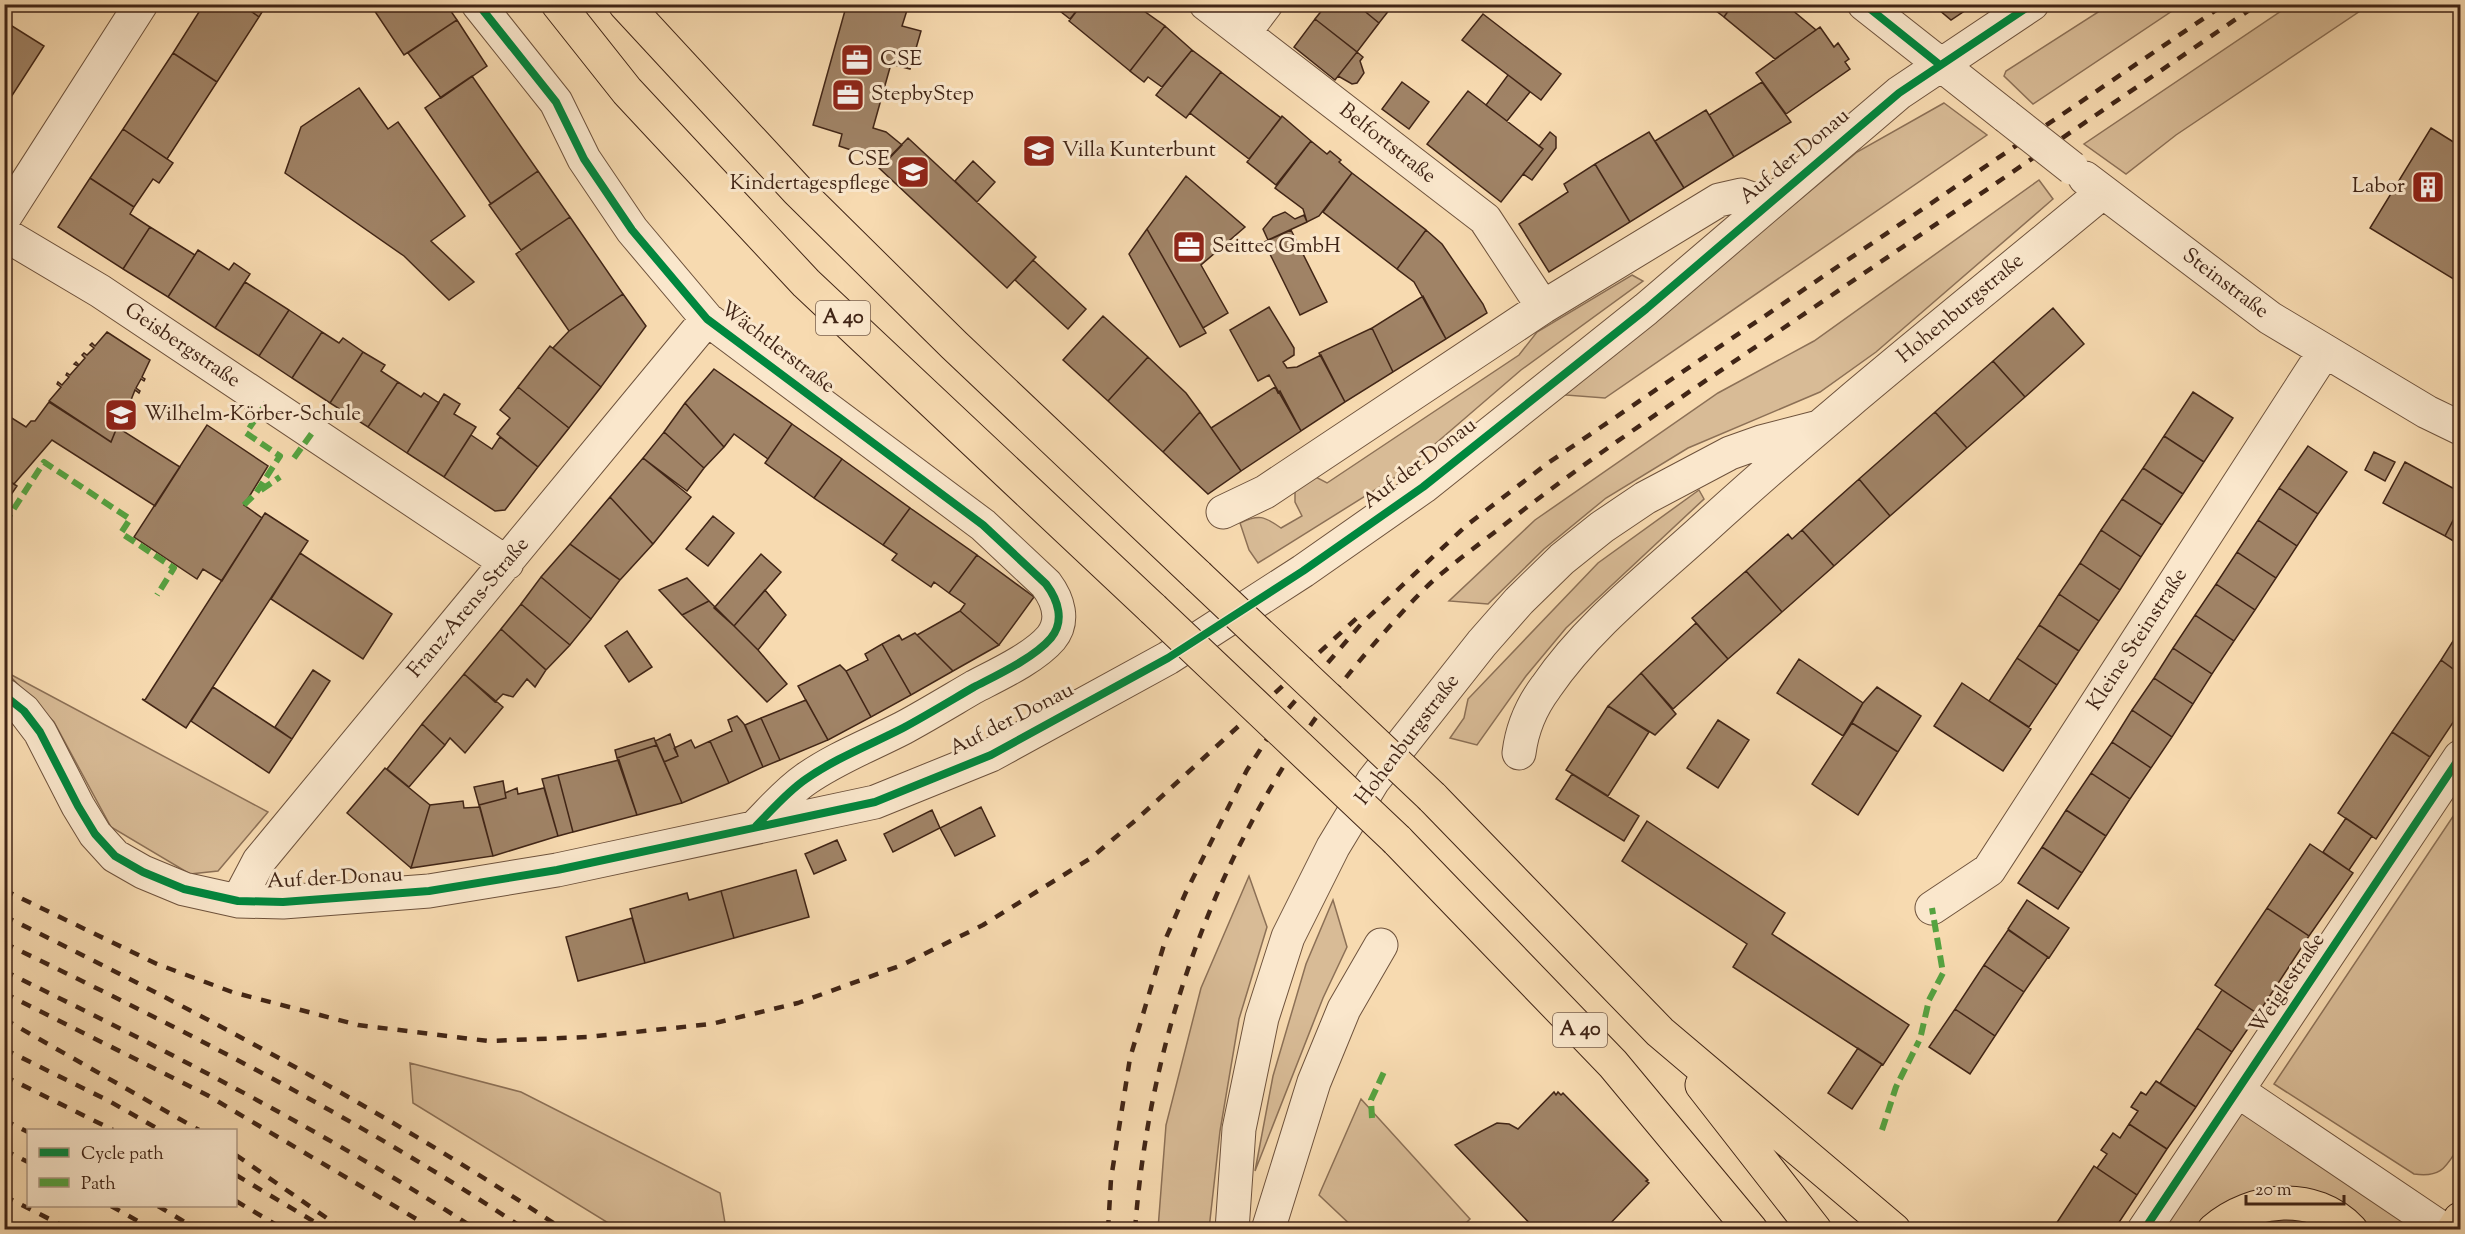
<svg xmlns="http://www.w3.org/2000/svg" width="2465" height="1234" font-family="'Sorts Mill Goudy',serif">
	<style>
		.green { fill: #d8bb96; stroke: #8c7056; stroke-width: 1.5 }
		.building { fill: #a08366; stroke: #412516; stroke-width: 1.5 }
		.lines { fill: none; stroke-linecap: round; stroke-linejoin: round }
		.minor-casing { stroke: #6e523c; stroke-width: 35 }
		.primary-casing { stroke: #412516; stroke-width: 35 }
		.motorway-casing { stroke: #412516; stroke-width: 35 }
		.minor { stroke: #fae7cc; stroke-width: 33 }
		.primary { stroke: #f7dab0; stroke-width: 33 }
		.motorway { stroke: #f7dab0; stroke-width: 33 }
		.rail { stroke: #412516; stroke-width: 4.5; stroke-dasharray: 10 10; stroke-linecap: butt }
		.minor-bridge-casing { stroke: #6e523c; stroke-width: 35; stroke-linecap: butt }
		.motorway-bridge-casing { stroke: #412516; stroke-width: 35; stroke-linecap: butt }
		.minor-bridge { stroke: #fae7cc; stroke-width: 33 }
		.motorway-bridge { stroke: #f7dab0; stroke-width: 33 }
		.quiet { stroke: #55a340; stroke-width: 6; stroke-dasharray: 12 6; stroke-linecap: butt }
		.cycleway-casing { stroke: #fae7cc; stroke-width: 11 }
		.cycleway { stroke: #00873e; stroke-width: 8 }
		.labels { text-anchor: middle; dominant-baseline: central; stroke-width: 6; stroke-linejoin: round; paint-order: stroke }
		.shield { fill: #fae7cc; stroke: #785f4d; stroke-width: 1.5 }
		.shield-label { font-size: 20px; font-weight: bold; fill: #412516 }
		.poi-label { font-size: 21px; fill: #412516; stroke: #fae7cc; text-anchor: start }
		.street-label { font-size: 21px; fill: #412516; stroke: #fae7cc }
	</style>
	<rect width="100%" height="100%" fill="#f7dab0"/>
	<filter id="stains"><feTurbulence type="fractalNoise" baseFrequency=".00333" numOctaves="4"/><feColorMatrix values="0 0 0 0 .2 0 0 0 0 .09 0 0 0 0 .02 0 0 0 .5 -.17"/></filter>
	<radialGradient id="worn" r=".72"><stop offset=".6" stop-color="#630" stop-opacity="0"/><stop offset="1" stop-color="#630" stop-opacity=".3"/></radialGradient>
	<path class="green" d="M2109 5H2181L2033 104 2004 76 2006 71Z
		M2290 5H2369L2176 135 2126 174 2084 144Z
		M1944 103 1987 135 1605 398 1565 395 1857 152Z
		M2039 180 2053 199 1876 352 1820 392 1688 448 1606 498 1544 549 1488 604 1449 601 1535 520 1718 393 1814 341Z
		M1632 275 1643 281 1521 370 1399 475 1258 563 1249 550 1240 523C1259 514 1264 516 1281 528L1302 516 1295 502V487L1314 476 1327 483 1519 355 1537 332Z
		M1699 490 1704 499 1566 628 1526 676 1477 745 1450 738 1464 718 1468 699 1598 563Z
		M6 672 268 812 218 871 190 874 111 827 54 722Z
		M2460 806V1145C2446 1166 2443 1178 2414 1174L2274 1084Z
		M1249 876 1267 927 1239 1019 1220 1131 1209 1229H1158L1166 1125 1201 988Z
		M1333 900 1347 947 1323 998 1255 1171 1273 1076 1306 964Z
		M410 1063 521 1092 720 1193 726 1229H618L413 1103Z
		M1361 1099 1470 1219 1460 1229H1355L1319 1195Z
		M2244 1110 2406 1217 2411 1229H2372L2358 1215 2208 1218 2193 1229 2153 1230Z
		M2283 1220 2303 1221 2322 1229 2247 1230 2264 1223Z"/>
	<path class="building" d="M204 4H241L259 17 217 82 173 53Z
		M241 4H267L259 17Z
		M370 4H446L457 20 404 55Z
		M842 4H909L902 26 921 31 910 69 891 64 873 128 886 132 902 145 881 167 866 155 839 146 842 134 813 125 846 7Z
		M1051 4H1082L1070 19Z
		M1082 4H1134L1165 26 1130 71 1069 21Z
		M1327 4H1356L1379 23 1357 52 1315 19Z
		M1356 4H1394L1379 23Z
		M1707 4H1733L1724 17Z
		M1733 4H1785L1816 30 1775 59 1724 17Z
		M1932 4H1975L1951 20Z
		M1483 14 1561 74 1541 100 1462 40Z
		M1315 19 1357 52 1335 80 1294 47Z
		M457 20 487 66 441 98 408 53Z
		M4 21 44 46 4 108Z
		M1165 26 1192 50 1162 87 1148 77 1144 82 1130 71Z
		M1820 27 1834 47 1838 43 1849 59 1845 62 1850 69 1786 114 1756 73Z
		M1192 50 1221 72 1186 118 1156 95Z
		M1357 52 1363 57 1360 61 1364 73 1357 83 1352 84 1338 76Z
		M173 53 217 82 167 159 123 129Z
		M1221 72 1281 118 1249 159 1190 113Z
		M1508 75 1530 92 1507 121 1486 105Z
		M472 76 538 171 491 204 425 108Z
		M1402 82 1429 102 1409 129 1382 109Z
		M1762 82 1791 122 1734 157 1709 115Z
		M359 88 388 129 398 122 465 216 431 241 474 282 449 300 404 256 285 173 301 127Z
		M1468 91 1543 149 1501 202 1427 144Z
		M1706 110 1734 157 1684 188 1655 141Z
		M1282 116 1311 141 1276 185 1247 162Z
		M2431 128 2460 146V283L2370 228Z
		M123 129 173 163 159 183 153 179 134 207 90 178Z
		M1550 132 1556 137V148L1532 180 1523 174 1543 149 1539 146Z
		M1649 132 1684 188 1630 222 1595 164Z
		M908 138 1036 257 1007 288 879 168Z
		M1311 141 1327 154 1330 151 1341 160 1339 162 1352 173 1319 216 1307 222 1303 209 1275 188Z
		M973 161 995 182 977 202 955 181Z
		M1595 164 1630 222 1549 272 1519 224 1568 192 1564 184Z
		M538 171 570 217 521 250 489 205Z
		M1352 173 1426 230 1397 269 1323 212Z
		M1186 176 1245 227 1201 265 1228 313 1203 328 1147 229Z
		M90 178 134 207 130 214 150 227 123 269 58 227Z
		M1285 212 1295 219 1304 215 1307 222 1268 240 1263 229 1273 217Z
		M570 217 623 294 569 331 516 254Z
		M150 227 195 255 168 297 123 269Z
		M1147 229 1206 333 1180 347 1129 254Z
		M1291 230 1327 302 1300 315 1264 242Z
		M1426 230 1442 244 1483 304 1487 313 1446 339 1414 282 1397 269Z
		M198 250 229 270 234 263 250 274 215 328 168 297Z
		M1033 260 1086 309 1068 329 1015 280Z
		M245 282 289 310 259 356 215 328Z
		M623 294 646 326 601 387 553 348 569 331Z
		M1423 296 1446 339 1393 372 1372 328Z
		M1269 307 1294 348V355L1283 362 1287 368 1297 367 1321 355 1345 402 1301 431 1269 375 1258 381 1230 330Z
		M2053 308 2084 344 2025 397 1993 361Z
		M289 310 322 332 292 378 259 356Z
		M1103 316 1148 357 1108 401 1063 360Z
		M1372 328 1393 372 1345 402 1319 353Z
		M107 332 150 360 142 377 145 379 144 381 141 379 136 388 140 391 139 393 135 390 131 400 134 403 133 404 130 402 125 411 127 416 124 414 120 423 123 426 118 425 111 442 49 401 61 387 57 384 58 382 62 385 69 377 66 375 67 373 70 375 78 366 74 364 76 362 79 365 85 358 82 355 84 353 87 355 94 348 90 345 92 343 95 346Z
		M322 332 339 343 343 338 363 352 330 403 292 378Z
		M550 346 601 387 569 428 518 387Z
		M363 352 385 365 381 371 398 382 368 427 330 403Z
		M1148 357 1186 393 1200 412 1163 452 1108 401Z
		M1993 361 2025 397 1967 448 1935 412Z
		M714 369 792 424 768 459 734 434 724 447 685 403Z
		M398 382 421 397 424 393 439 403 407 453 368 427Z
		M518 387 569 428 538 467 497 434 510 418 500 410Z
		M1275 387 1278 393 1280 391 1301 431 1241 471 1211 428Z
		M2193 392 2233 418 2204 462 2164 436Z
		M444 394 460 404 454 414 476 427 444 477 407 453Z
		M49 402 111 442 117 427 180 467 155 506 52 440 14 484 4 478V413L26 427 31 421H35Z
		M685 403 724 447 704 468 664 432Z
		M1200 412 1241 471 1208 494 1163 452Z
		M1935 412 1967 448 1890 516 1859 479Z
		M792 424 842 459 814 498 765 463Z
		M207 425 268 466 244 505 262 518 222 581 203 569 197 579 134 537Z
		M664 432 704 468 687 491 643 458Z
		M471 435 492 449 500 437 538 467 505 510 495 511 444 477Z
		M2164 436 2204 462 2183 494 2143 468Z
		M2308 446 2347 472 2318 514 2279 488Z
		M2374 452 2395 462 2385 481 2365 470Z
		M643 458 691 497 653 544 610 497Z
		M842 459 910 508 883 545 814 498Z
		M2405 462 2460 492V507L2445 536 2383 503Z
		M2143 468 2183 494 2162 525 2122 499Z
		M4 478 17 486 4 505Z
		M1859 479 1890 516 1834 566 1802 530Z
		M2279 488 2318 514 2297 546 2258 520Z
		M610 497 653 544 620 580 570 544Z
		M2122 499 2162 525 2141 557 2101 530Z
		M2460 507V545L2445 536Z
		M910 508 977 555 949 593 934 582 931 587 892 560 897 554 883 545Z
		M265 513 308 541 186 728 142 699 145 700Z
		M713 516 734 533 708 566 686 549Z
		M2258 520 2297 546 2276 578 2237 552Z
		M1802 530 1834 566 1782 612 1746 571 1788 534 1792 539Z
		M2101 530 2141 557 2120 590 2080 563Z
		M570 544 620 580 591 619 541 577Z
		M2237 552 2276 578 2255 610 2216 584Z
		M300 553 392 614 363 659 271 599Z
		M761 554 781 572 734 626 714 608Z
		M977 555 1034 597 999 645 960 611 965 604 949 593Z
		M2080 563 2120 590 2099 621 2059 594Z
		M1746 571 1782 612 1728 659 1692 618Z
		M541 577 591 619 570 645 521 604Z
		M687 578 709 601 682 615 659 590Z
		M2216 584 2255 610 2234 641 2195 615Z
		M765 590 786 615 758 650 734 626Z
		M2059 594 2099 621 2079 651 2039 625Z
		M709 601 758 650 787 684 767 702 682 615Z
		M521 604 570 645 546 670 501 629Z
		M960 611 999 645 953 671 917 635Z
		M2195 615 2234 641 2212 674 2173 648Z
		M1696 623 1728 659 1673 709 1641 673Z
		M2039 625 2079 651 2057 685 2017 658Z
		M501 629 546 670 535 687 527 679 513 697 503 694 495 702 464 674Z
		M2460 630V674L2441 660Z
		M627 631 652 667 629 682 605 646Z
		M915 633 953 671 911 695 882 644 899 635 902 640Z
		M882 644 911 695 871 717 846 671 868 660 865 654Z
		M2173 648 2212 674 2193 704 2154 678Z
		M2017 658 2057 685 2029 727 1989 701Z
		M1799 659 1863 703 1843 736 1777 693Z
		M2441 660 2460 674V712L2430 757 2392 732Z
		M840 665 846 671 871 717 828 740 798 686Z
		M313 670 330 681 292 739 275 727Z
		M1641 673 1676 714 1655 735 1608 706Z
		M464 674 503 707 465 753 450 738 445 745 422 724Z
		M2154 678 2193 704 2172 737 2132 710Z
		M1962 683 2031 729 2003 771 1934 726Z
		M213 687 292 739 269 773 191 721Z
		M1877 687 1921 716 1898 752 1852 723 1863 703Z
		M806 700 828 740 780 760 761 718Z
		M1608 706 1649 732 1608 796 1566 770Z
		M2132 710 2172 737 2151 768 2112 742Z
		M737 716 744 724 763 767 729 783 710 741 732 731 728 720Z
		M761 718 780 760 763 767 745 725Z
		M1718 720 1749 740 1718 788 1687 768Z
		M1852 723 1898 752 1858 815 1812 784Z
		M422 724 445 745 409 787 387 769Z
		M2392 732 2430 757 2376 839 2338 813Z
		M670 734 678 756 664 762 655 741Z
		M654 738 657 745 617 758 615 750Z
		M691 740 695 748 710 741 729 783 682 803 664 762 678 756 674 748Z
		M2112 742 2151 768 2130 799 2091 773Z
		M657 745 682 803 637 815 617 758Z
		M619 760 637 815 573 832 558 775Z
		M385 768 430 805 411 868 347 813Z
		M2091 773 2130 799 2106 836 2066 810Z
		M1572 774 1639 816 1624 841 1556 799Z
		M558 775 573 832 558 836 542 779Z
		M503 781 506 798 479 805 474 787Z
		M517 788 518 794 544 788 558 836 493 856 479 805 506 798 505 793Z
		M463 801 464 808 480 807 493 856 411 868 430 805Z
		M981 807 995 836 955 856 940 828Z
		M932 810 940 828 893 852 884 834Z
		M2066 810 2106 836 2082 873 2042 847Z
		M2346 818 2372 836 2349 870 2323 852Z
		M1647 821 1785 913 1772 934 1909 1025 1883 1065 1733 967 1747 944 1622 861Z
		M837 840 846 860 814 874 805 854Z
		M2310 844 2353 873 2309 936 2267 908Z
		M2042 847 2082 873 2058 909 2018 883Z
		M796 870 809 917 734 938 721 891Z
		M721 891 734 938 645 963 630 909 687 893 689 900Z
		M2027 900 2069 928 2049 958 2008 929Z
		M2267 908 2309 936 2258 1014 2215 985Z
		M632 918 645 963 578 981 566 937Z
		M2008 930 2048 957 2024 992 1984 965Z
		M1984 965 2024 992 1995 1036 1955 1009Z
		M2222 990 2258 1014 2232 1052 2197 1028Z
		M1955 1009 1995 1036 1970 1074 1929 1047Z
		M2197 1028 2232 1052 2196 1107 2160 1083Z
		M1858 1048 1882 1064 1852 1109 1828 1093Z
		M2156 1081 2196 1107 2167 1149 2129 1124 2138 1111 2131 1107 2141 1092 2146 1095Z
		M1554 1092 1556 1095 1558 1092 1561 1095 1563 1093 1648 1180 1646 1181 1649 1183 1604 1230H1536L1455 1145 1497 1123 1509 1124 1518 1129Z
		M2129 1124 2167 1149 2137 1195 2097 1168 2107 1154 2101 1150 2113 1133 2120 1138Z
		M2094 1166 2137 1195 2114 1230H2052Z"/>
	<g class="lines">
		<defs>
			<path id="minor" d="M478 4 556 102 584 159 632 230 707 319 983 525 1046 584C1058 600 1065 621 1051 638 1034 658 997 675 974 687 950 701 927 715 903 728 870 745 836 758 806 779 787 792 772 810 756 826
				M1206 4 1485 219 1543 307
				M1864 4 2006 116
				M1244 33 1266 4
				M2085 178 2270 318 2427 412 2460 428
				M4 218 141 4
				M4 234 100 291 507 563
				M1223 512 1265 492 1543 307 1719 200 1741 195 1767 204
				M4 695 24 711 40 732 78 806 95 834 115 856 143 872 184 889 238 901 283 902 429 891 557 870 875 802 991 755 1168 658 1303 571 1423 487 1646 309 1899 93 2032 4
				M1519 753C1522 729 1531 707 1546 687 1587 627 1646 581 1699 533 1829 414 1967 305 2103 192
				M238 901 259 861 707 319
				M1932 908 1989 870 2324 352
				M2238 1091 2444 1230
				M1232 1230 1239 1129 1262 1018 1288 937 1333 847 1373 781 1482 643 1519 601 1562 559 1602 527 1645 498 1730 453 1761 442 1819 427
				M1268 1230 1314 1082 1344 1009 1381 945
				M2144 1230 2460 757"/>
			<path id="primary" d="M2453 1230 2460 1219"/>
			<path id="motorway" d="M558 4 627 91 806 283 1153 609
				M625 4 798 191 954 345 1198 576
				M1432 797 1660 1032 1894 1230
				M1397 840 1613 1064 1751 1230
				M1702 1085 1815 1230
				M2214 1230C2253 1197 2314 1191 2351 1230"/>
		</defs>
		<use href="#minor" class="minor-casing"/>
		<use href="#primary" class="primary-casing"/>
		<use href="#motorway" class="motorway-casing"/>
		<use href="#minor" class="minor"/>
		<use href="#primary" class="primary"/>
		<use href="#motorway" class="motorway"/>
		<path class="rail" d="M4 890 157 964 232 992 358 1025 488 1041 588 1037 711 1024 798 1003 902 965 983 925 1091 858 1137 819 1359 616
			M4 916C197 1011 386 1111 564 1230
			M4 943C184 1030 360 1119 526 1230
			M4 971C166 1050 326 1132 477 1230
			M4 993 207 1095 435 1230
			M4 1019 199 1130
			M4 1049 109 1101 160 1130
			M4 1076 113 1130
			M4 1120 28 1132
			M4 1150 28 1162
			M236 1155 344 1230
			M236 1175 328 1230
			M4 1196 71 1230
			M236 1201 285 1230
			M111 1206 154 1230
			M158 1206 198 1230
			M4 1227 10 1230
			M1108 1230 1111 1179 1130 1058 1152 984 1166 938 1186 892 1247 770 1282 716 1362 623 1467 525 1548 463 2225 4
			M1135 1230C1151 1012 1235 799 1381 636 1398 617 1416 596 1435 579 1457 560 1481 543 1504 525 1593 455 1688 393 1782 329 1941 221 2099 113 2258 4"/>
		<defs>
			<path id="minor-bridge" d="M2006 116 2072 168"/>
			<path id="motorway-bridge" d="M1198 576 1432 797
				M1153 609 1397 840"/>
		</defs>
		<use href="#minor-bridge" class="minor-bridge-casing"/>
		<use href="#motorway-bridge" class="motorway-bridge-casing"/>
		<use href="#minor-bridge" class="minor-bridge"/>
		<use href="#motorway-bridge" class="motorway-bridge"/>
		<path class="quiet" d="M294 458 312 433
			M261 490 280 477
			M244 505 256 493 280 456 246 433 267 402
			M4 524 44 462 130 519 121 533 174 568 157 595
			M1921 1035 1929 1000 1943 973 1932 908
			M1372 1118 1371 1100 1384 1072
			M1882 1130 1896 1087 1919 1041"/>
		<defs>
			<path id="cycleway" d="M478 4 556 102 584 159 632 230 707 319 983 525 1046 584C1058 600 1065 621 1051 638 1034 658 997 675 974 687 950 701 927 715 903 728 870 745 836 758 806 779 787 792 772 810 756 826
				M1864 4 1940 65
				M4 695 24 711 40 732 78 806 95 834 115 856 143 872 184 889 238 901 283 902 429 891 557 870 875 802 991 755 1168 658 1303 571 1423 487 1646 309 1899 93 2032 4
				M2144 1230 2460 757"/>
		</defs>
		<use href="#cycleway" class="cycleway-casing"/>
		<use href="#cycleway" class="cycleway"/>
	</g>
	<defs>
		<symbol id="office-square" viewBox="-11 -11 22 22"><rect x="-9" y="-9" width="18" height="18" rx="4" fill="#8f2418" stroke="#fae7cc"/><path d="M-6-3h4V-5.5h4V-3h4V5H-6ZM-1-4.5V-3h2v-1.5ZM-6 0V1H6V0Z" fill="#fff"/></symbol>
		<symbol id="school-square" viewBox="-11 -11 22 22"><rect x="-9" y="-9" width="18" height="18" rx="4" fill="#8f2418" stroke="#fae7cc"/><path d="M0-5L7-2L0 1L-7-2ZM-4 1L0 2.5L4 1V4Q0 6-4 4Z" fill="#fff"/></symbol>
		<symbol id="building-square" viewBox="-11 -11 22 22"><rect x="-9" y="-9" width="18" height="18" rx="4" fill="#8f2418" stroke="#fae7cc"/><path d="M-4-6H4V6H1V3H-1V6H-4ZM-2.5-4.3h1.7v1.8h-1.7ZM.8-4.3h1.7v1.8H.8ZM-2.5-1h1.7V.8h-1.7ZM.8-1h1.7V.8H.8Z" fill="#fff"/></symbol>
	</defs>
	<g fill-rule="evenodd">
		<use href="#office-square" x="838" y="41" width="38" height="38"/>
		<use href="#office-square" x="829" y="76" width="38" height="38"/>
		<use href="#school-square" x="1020" y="132" width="38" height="38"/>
		<use href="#school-square" x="894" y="153" width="38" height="38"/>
		<use href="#building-square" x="2409" y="168" width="38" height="38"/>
		<use href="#office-square" x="1170" y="228" width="38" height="38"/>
		<use href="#school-square" x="102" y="396" width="38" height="38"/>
	</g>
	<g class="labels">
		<g class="shield">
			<rect x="816" y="301" width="54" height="34" rx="4.5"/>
			<rect x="1553" y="1013" width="54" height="34" rx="4.5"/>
		</g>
		<g class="shield-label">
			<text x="843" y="318">A 40</text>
			<text x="1580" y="1030">A 40</text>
		</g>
		<g class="poi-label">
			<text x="880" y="60">CSE</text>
			<text x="871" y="95">StepbyStep</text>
			<text x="1062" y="151">Villa Kunterbunt</text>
			<text x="890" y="160" text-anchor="end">CSE<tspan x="890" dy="24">Kindertagespflege</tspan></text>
			<text x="2405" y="187" text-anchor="end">Labor</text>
			<text x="1212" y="247">Seittec GmbH</text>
			<text x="144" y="415">Wilhelm-Körber-Schule</text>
		</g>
		<g class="street-label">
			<text transform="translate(1387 144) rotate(38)">Belfortstraße</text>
			<text transform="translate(1795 157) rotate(-40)">Auf der Donau</text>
			<text transform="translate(2225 284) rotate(37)">Steinstraße</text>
			<text transform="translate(1961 309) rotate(-40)">Hohenburgstraße</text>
			<text transform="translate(182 346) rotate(34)">Geisbergstraße</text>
			<text transform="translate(777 348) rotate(37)">Wächtlerstraße</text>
			<text transform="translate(1420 464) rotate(-37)">Auf der Donau</text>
			<text transform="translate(469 608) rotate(-50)">Franz-Arens-Straße</text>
			<text transform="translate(2138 640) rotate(-57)">Kleine Steinstraße</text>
			<text transform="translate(1012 720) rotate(-27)">Auf der Donau</text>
			<text transform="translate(1408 740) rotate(-53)">Hohenburgstraße</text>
			<text transform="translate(335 879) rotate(-3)">Auf der Donau</text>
			<text transform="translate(2288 984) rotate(-56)">Weiglestraße</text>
		</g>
	</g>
	<rect width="2465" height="1234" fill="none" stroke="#f7dab0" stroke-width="24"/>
	<rect x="6" y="6" width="2453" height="1222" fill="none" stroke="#412516" stroke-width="3"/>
	<rect x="12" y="12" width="2441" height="1210" fill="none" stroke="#412516" stroke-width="1.5"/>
	<rect x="27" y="1129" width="210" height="78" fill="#fae7cc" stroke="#b09983" stroke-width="1.5"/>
	<rect x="39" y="1148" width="30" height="9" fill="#00873e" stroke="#b09983" stroke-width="1.5"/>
	<text x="81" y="1159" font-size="18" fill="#412516">Cycle path</text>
	<rect x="39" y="1178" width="30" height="9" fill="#55a340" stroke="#b09983" stroke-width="1.5"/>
	<text x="81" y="1189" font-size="18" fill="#412516">Path</text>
	<path d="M2246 1195v9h98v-9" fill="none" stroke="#412516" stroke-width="3"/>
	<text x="2255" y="1195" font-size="18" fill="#412516" stroke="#fae7cc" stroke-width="4.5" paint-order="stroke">20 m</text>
	<rect width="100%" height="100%" filter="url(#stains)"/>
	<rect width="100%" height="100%" fill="url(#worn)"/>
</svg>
